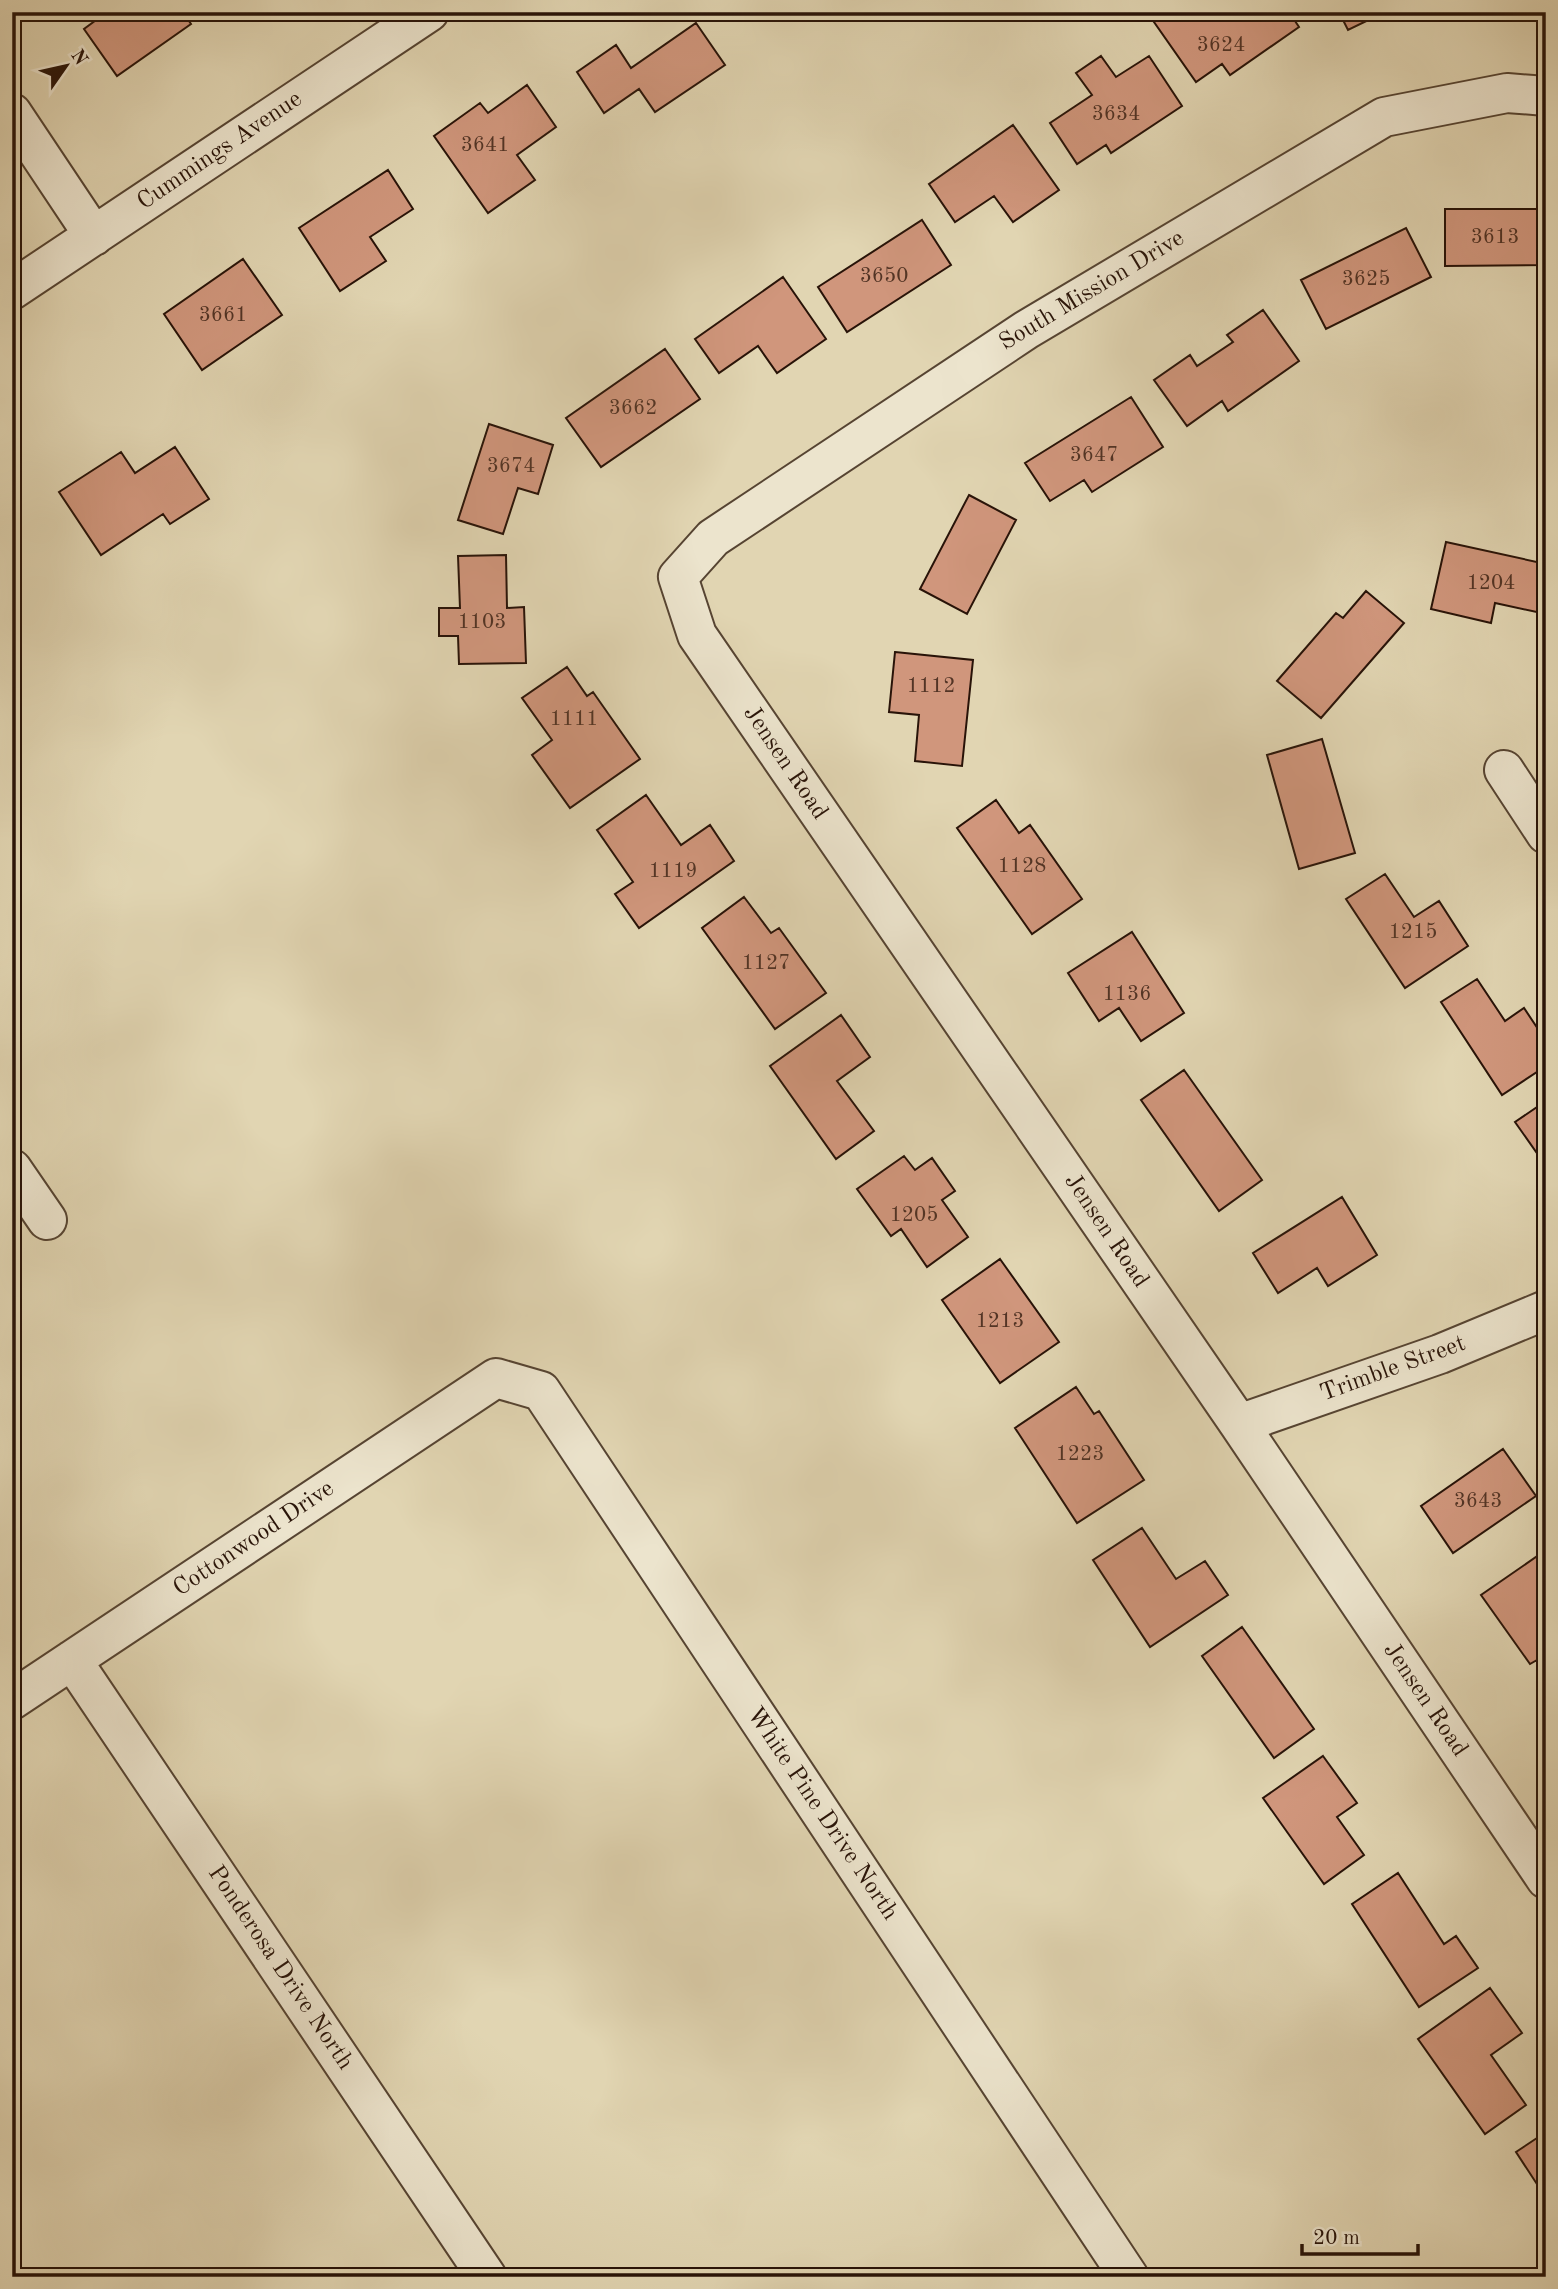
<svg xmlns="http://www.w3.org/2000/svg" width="1558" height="2289" font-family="'Old Standard TT',serif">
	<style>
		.building { fill: #d0967c; stroke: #281308; stroke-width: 2 }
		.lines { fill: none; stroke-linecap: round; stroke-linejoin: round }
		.minor-casing { stroke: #564432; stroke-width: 42 }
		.minor { stroke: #ece4cd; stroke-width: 38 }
		.labels { text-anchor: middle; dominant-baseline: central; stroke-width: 5; stroke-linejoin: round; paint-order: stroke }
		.number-label { font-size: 21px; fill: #523425 }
		.street-label { font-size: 24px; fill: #281308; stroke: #ece4cd }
	</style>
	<rect width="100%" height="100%" fill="#e1d5b2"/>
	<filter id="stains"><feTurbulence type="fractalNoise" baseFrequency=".00286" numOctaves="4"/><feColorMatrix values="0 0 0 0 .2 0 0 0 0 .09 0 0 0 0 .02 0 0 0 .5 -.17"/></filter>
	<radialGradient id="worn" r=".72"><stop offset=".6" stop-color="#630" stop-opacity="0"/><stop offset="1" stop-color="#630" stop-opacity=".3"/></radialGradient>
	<path class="building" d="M107 12H183L191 24 117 76 84 29Z
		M1147 12H1289L1299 27 1230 75 1222 64 1196 82Z
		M1339 12H1385L1348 30Z
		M696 23 725 65 655 112 639 89 604 113 577 72 616 45 631 68Z
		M1101 56 1116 77 1149 56 1182 106 1111 153 1106 145 1077 164 1050 123 1092 95 1076 73Z
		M527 85 556 127 517 155 535 180 488 213 434 136 480 103 488 113Z
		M1013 125 1059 190 1013 222 994 196 955 222 929 184Z
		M388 170 413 209 370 237 386 261 340 291 299 228Z
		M1445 209H1546V265L1445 266Z
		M922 220 951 265 847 332 818 287Z
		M1406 228 1431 277 1326 329 1301 280Z
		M243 259 282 315 202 370 164 314Z
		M783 277 826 339 777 373 758 346 719 373 695 339Z
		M1263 310 1299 361 1228 411 1222 401 1187 426 1154 380 1190 355 1197 366 1233 342 1227 335Z
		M665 349 700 399 601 467 566 418Z
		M1131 397 1163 447 1092 492 1084 480 1050 501 1025 463Z
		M489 424 553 445 538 494 518 488 503 534 458 520Z
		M175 447 209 499 170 524 163 514 101 555 59 492 121 452 135 473Z
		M969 495 1016 520 967 614 920 589Z
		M1446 542 1546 564V614L1495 603 1491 623 1431 609Z
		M506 555 507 608 524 607 526 663 459 664 458 636H439V608H460L458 556Z
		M1366 591 1404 623 1321 718 1277 681 1336 613 1343 618Z
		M895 652 973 660 962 766 915 761 919 715 889 712Z
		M567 667 587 696 593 692 640 759 570 808 532 755 552 740 522 698Z
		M1322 739 1355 853 1299 869 1267 755Z
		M646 795 681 845 710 825 734 861 639 928 615 894 633 882 597 830Z
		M996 800 1019 833 1030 825 1082 899 1032 934 957 828Z
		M1385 874 1414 917 1439 901 1468 946 1405 988 1346 899Z
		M744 897 771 933 779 928 826 993 775 1029 702 928Z
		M1132 932 1184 1013 1141 1041 1119 1008 1099 1021 1068 973Z
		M1477 979 1505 1021 1524 1008 1546 1041V1066L1502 1095 1441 1002Z
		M841 1015 870 1057 837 1081 874 1131 836 1159 770 1066Z
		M1184 1070 1262 1180 1219 1211 1141 1100Z
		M1546 1101V1166L1515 1122Z
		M904 1156 915 1170 932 1158 955 1191 942 1200 968 1237 927 1267 901 1229 891 1236 857 1189Z
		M1342 1197 1377 1255 1328 1286 1317 1268 1278 1293 1253 1253Z
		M1000 1259 1059 1342 1000 1383 942 1300Z
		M1076 1387 1094 1414 1099 1411 1144 1480 1077 1523 1015 1428Z
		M1503 1449 1536 1496 1453 1553 1421 1506Z
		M1142 1528 1176 1579 1205 1561 1228 1595 1150 1647 1093 1560Z
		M1546 1550V1673L1537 1660 1530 1664 1481 1595Z
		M1242 1627 1314 1729 1274 1758 1202 1656Z
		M1323 1756 1357 1803 1337 1817 1364 1855 1324 1884 1263 1798Z
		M1398 1873 1444 1944 1456 1936 1478 1968 1419 2007 1352 1904Z
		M1490 1988 1522 2033 1491 2055 1526 2105 1485 2134 1418 2039Z
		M1546 2132V2198L1516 2152Z"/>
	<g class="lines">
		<defs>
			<path id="minor" d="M1546 96 1507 93 1384 117 1026 330 713 538 678 577 697 635 1239 1424 1546 1879
				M12 113 94 236
				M12 290 429 12
				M1504 770 1546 834
				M12 1169 47 1220
				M1239 1424 1440 1354 1546 1310
				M72 1660 487 2277
				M12 1700 496 1378 541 1391 1129 2277"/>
		</defs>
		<use href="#minor" class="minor-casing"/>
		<use href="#minor" class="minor"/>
	</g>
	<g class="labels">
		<g class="number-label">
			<text x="1221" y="45">3624</text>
			<text x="1116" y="114">3634</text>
			<text x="485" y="145">3641</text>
			<text x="1495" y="237">3613</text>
			<text x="884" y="276">3650</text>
			<text x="1366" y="279">3625</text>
			<text x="223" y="315">3661</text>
			<text x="633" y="408">3662</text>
			<text x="1094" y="455">3647</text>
			<text x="511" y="466">3674</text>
			<text x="1491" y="583">1204</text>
			<text x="482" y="622">1103</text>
			<text x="931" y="686">1112</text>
			<text x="574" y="719">1111</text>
			<text x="1022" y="866">1128</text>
			<text x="673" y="871">1119</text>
			<text x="1413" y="932">1215</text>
			<text x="766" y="963">1127</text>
			<text x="1127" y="994">1136</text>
			<text x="914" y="1215">1205</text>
			<text x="1000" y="1321">1213</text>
			<text x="1080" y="1454">1223</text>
			<text x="1478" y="1501">3643</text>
		</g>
		<g class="street-label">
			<text transform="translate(220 151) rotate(-34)">Cummings Avenue</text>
			<text transform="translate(1092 291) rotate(-31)">South Mission Drive</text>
			<text transform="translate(785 763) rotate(56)">Jensen Road</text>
			<text transform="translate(1106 1231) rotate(56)">Jensen Road</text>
			<text transform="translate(1393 1369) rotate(-20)">Trimble Street</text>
			<text transform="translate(254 1539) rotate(-34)">Cottonwood Drive</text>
			<text transform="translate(1425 1700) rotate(56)">Jensen Road</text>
			<text transform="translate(822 1814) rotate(56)">White Pine Drive North</text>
			<text transform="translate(280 1968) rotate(56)">Ponderosa Drive North</text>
		</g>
	</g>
	<rect width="1558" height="2289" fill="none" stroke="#e1d5b2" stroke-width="42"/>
	<rect x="14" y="14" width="1530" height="2261" fill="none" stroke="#281308" stroke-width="3.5"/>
	<rect x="21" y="21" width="1516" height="2247" fill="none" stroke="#281308" stroke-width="2"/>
	<g transform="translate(66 66) rotate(56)" stroke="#ece4cd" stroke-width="5" paint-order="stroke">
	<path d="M0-5L12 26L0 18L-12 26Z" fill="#281308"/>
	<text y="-10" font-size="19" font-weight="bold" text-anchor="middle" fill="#281308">N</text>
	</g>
	<path d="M1302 2244v10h116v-10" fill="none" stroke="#281308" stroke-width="3.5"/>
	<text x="1313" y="2244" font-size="21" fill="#281308" stroke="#ece4cd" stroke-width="5" paint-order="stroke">20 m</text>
	<rect width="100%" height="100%" filter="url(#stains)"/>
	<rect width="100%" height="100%" fill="url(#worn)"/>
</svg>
